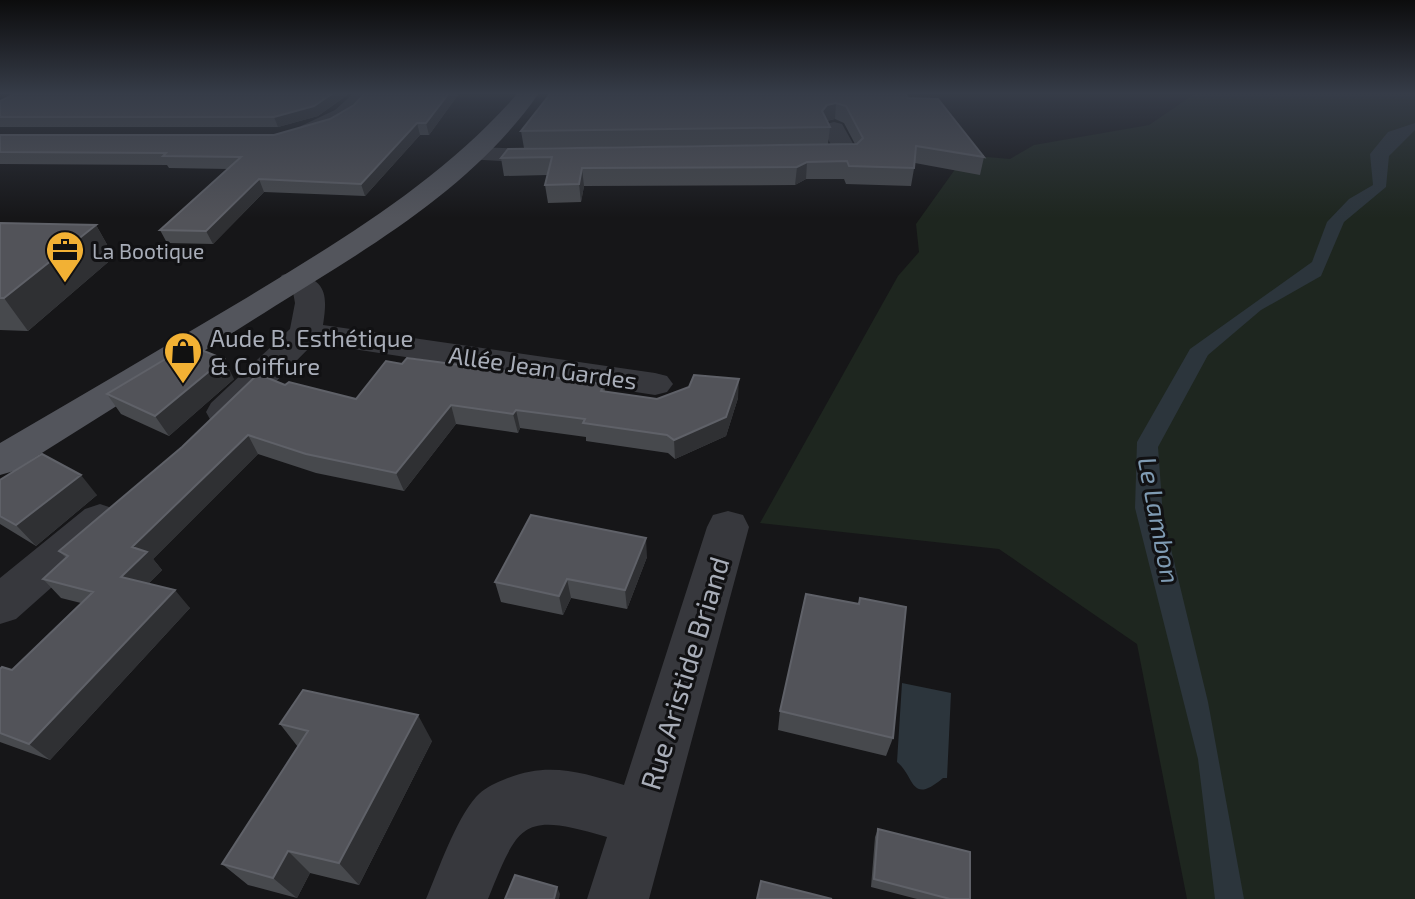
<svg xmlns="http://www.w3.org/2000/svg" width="1415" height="899" font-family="'Exo 2',sans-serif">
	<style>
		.green { fill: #1e261f }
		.water { fill: #2c353c }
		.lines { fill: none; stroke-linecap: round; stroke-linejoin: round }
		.street { fill: #37383d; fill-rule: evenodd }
		.primary { fill: #53555c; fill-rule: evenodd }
		.wall { fill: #47494d }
		.shaded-wall { fill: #2f3033 }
		.building { fill: #525359; stroke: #5f6168; stroke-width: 2 }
		.labels { text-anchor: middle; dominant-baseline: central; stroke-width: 6; stroke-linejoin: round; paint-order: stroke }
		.far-poi-label { font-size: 21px; fill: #a8adb8; stroke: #111113; text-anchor: start }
		.poi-label { font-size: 24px; fill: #a8adb8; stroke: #111113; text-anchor: start }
		.street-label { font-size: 24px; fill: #a8adb8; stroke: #111113 }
		.water-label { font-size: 26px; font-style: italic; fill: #7f9bb3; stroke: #111113 }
		.near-street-label { font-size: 28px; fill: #a8adb8; stroke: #111113 }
	</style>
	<rect width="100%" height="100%" fill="#161618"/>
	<path class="green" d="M1196 93H1415V899H1187L1137 644 999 549 760 523 898 276 919 252 916 224 961 161 987 157 1010 159 1034 145 1149 125Z"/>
	<path class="water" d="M1415 123V130L1389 156 1386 187 1344 222 1321 276 1261 310 1208 355 1158 447 1163 516 1208 702 1244 899H1215L1198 759 1135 508 1137 442 1190 349 1312 262 1327 222 1349 199 1373 185 1370 154 1388 132Z
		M902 683 951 693 947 778H943C910 806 915 776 897 762Z"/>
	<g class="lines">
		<path class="street" d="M354 93H375C362 112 326 142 301 136L298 131 301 126 335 110Z
			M834 122 842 124 859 154 855 159H797L793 154 797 149 832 147 823 129 826 124Z
			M474 147 556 150 564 152 568 157 564 162 556 164 466 159 462 154 466 149Z
			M293 272C326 280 328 293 323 325L655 373 667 376 673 384 667 392 655 395 314 343 237 421 224 424 211 421 206 412 211 403 290 329 295 303 293 292 282 287 278 281 282 275Z
			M100 504 115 509 121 520 115 531 16 619 0 624V578L85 509Z
			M728 511 743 515 749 527 649 899H587L607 837C522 812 519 822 488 899H426C439 869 455 821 476 797 483 789 493 784 503 780 547 761 580 772 624 785L707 527 713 515Z"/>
		<path class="primary" d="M518 93H539C474 187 370 247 275 306 199 354 122 403 45 451L14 471 0 475V443C83 395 165 346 248 297 346 237 442 180 518 93Z"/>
	</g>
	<path class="wall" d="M15 93H350L318 116 278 127H0V101Z
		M551 93 908 98 984 157 980 175 915 163 911 186 846 184 844 179H806L795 185 584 186 581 202 548 203 545 185 547 175 504 176 501 158 855 144 844 123 835 119 827 121 830 127 828 144 524 148 521 131Z
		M458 95 429 135H420L365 196 264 192 213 244 167 243 160 230 228 169 169 168 167 165 0 164V135H274Z
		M0 223 96 225 114 257 28 331 0 330Z
		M234 379 169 436 121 414 107 394Z
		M604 384 605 392 657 399 738 398 726 436 675 459 668 453 586 441V437L520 428 518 433 456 424 404 491 316 473 258 454 153 559 162 570 149 583 190 608 50 760 0 742V669L12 670 81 603 61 598 43 579 66 558 59 551 285 385 356 399Z
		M0 480 97 495 36 546 0 524Z
		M647 557 627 609 571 598 563 615 501 602 495 582Z
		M860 598 893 738 886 756 778 730 780 711 858 604Z
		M280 724 432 741 359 885 310 873 297 898 248 885 222 864 298 747Z
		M878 829 970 899H917L871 887 875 837Z"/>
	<path class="shaded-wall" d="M334 93H350L318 116 278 127 274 117Z
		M449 93H458V95L429 135 426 123Z
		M836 103 835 119 825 121 822 111 827 105Z
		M417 123 420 135 365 196 361 184Z
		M807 162 806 179 795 185 797 167Z
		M582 168 584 186 581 202 579 184Z
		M259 179 264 192 213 244 206 231Z
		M96 225 114 257 28 331 4 298Z
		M224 359 234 379 169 436 155 416Z
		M739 379 738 398 726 436 675 459 674 440Z
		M451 405 456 424 404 491 396 473Z
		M516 410 520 428 518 433 513 414Z
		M248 435 258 454 153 559 162 570 137 595 121 577 132 547Z
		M81 475 97 495 36 546 16 525Z
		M646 538 647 557 627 609 625 590Z
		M567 579 571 598 563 615 559 596Z
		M175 590 190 608 50 760 29 744Z
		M418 715 432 741 359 885 339 863Z
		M288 851 310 873 297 898 273 878Z
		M557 887 560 894 559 899H554Z"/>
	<path class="building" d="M16 93H333L314 106 274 117H0V101Z
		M365 93H449L426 123H417L361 184 259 179 206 231 160 230 241 157 163 156 166 153 0 152V135H274L330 119 354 105Z
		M551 93H904L908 98 938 99 984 157 916 146 914 168 849 166 847 161 807 162 797 167 582 168 579 184 545 185 552 157 501 158 508 149 857 144 863 138 846 106 836 103 827 105 822 111 830 127 521 131Z
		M0 223 96 225 4 298H0Z
		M189 345 224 359 155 416 107 394Z
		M407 358 604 384 601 391 657 399 689 387 694 375 739 379 726 417 674 440 667 435 583 423 585 419 516 410 513 414 451 405 396 473 306 454 248 435 132 547 147 552 121 577 175 590 29 744 0 733V669L2 667 12 670 93 592 43 579 68 556 59 551 182 447 258 374 285 385 289 382 356 399 386 361 402 364Z
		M42 454 81 475 16 525 0 516V480Z
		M531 515 646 538 625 590 567 579 559 596 495 582Z
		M806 594 859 604 860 598 906 607 893 738 780 711Z
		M303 690 418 715 339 863 288 851 273 878 222 864 308 731 280 724Z
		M878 829 970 852V899H950L874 879Z
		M515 875 557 887 554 899H505Z
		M761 881 832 899H757Z"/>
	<linearGradient id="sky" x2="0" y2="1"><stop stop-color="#0c0c0d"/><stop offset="0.43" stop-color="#363c48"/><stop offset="1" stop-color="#363c48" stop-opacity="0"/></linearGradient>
	<rect width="1415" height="218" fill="url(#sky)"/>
	<defs>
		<symbol id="office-pin" viewBox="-11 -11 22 30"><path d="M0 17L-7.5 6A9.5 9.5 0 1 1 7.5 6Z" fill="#f2b134" stroke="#111113"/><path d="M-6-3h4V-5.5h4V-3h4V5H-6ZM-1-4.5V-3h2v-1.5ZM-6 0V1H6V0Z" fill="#111"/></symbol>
		<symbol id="shop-pin" viewBox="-11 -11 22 30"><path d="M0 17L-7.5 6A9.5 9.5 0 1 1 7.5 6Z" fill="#f2b134" stroke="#111113"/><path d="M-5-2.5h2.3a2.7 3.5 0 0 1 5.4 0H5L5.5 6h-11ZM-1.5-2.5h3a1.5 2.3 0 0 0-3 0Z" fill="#111"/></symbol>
	</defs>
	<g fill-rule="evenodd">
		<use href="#office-pin" x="43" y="228" width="44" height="60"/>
		<use href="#shop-pin" x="161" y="329" width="44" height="60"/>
	</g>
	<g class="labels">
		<g class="far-poi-label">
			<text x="92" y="250">La Bootique</text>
		</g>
		<g class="poi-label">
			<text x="210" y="337">Aude B. Esthétique<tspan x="210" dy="28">&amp; Coiffure</tspan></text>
		</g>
		<g class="street-label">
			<text transform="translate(543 367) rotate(8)">Allée Jean Gardes</text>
		</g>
		<g class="water-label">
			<text transform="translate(1160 520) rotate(79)">Le Lambon</text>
		</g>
		<g class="near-street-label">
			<text transform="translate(684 673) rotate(-73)">Rue Aristide Briand</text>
		</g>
	</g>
</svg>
